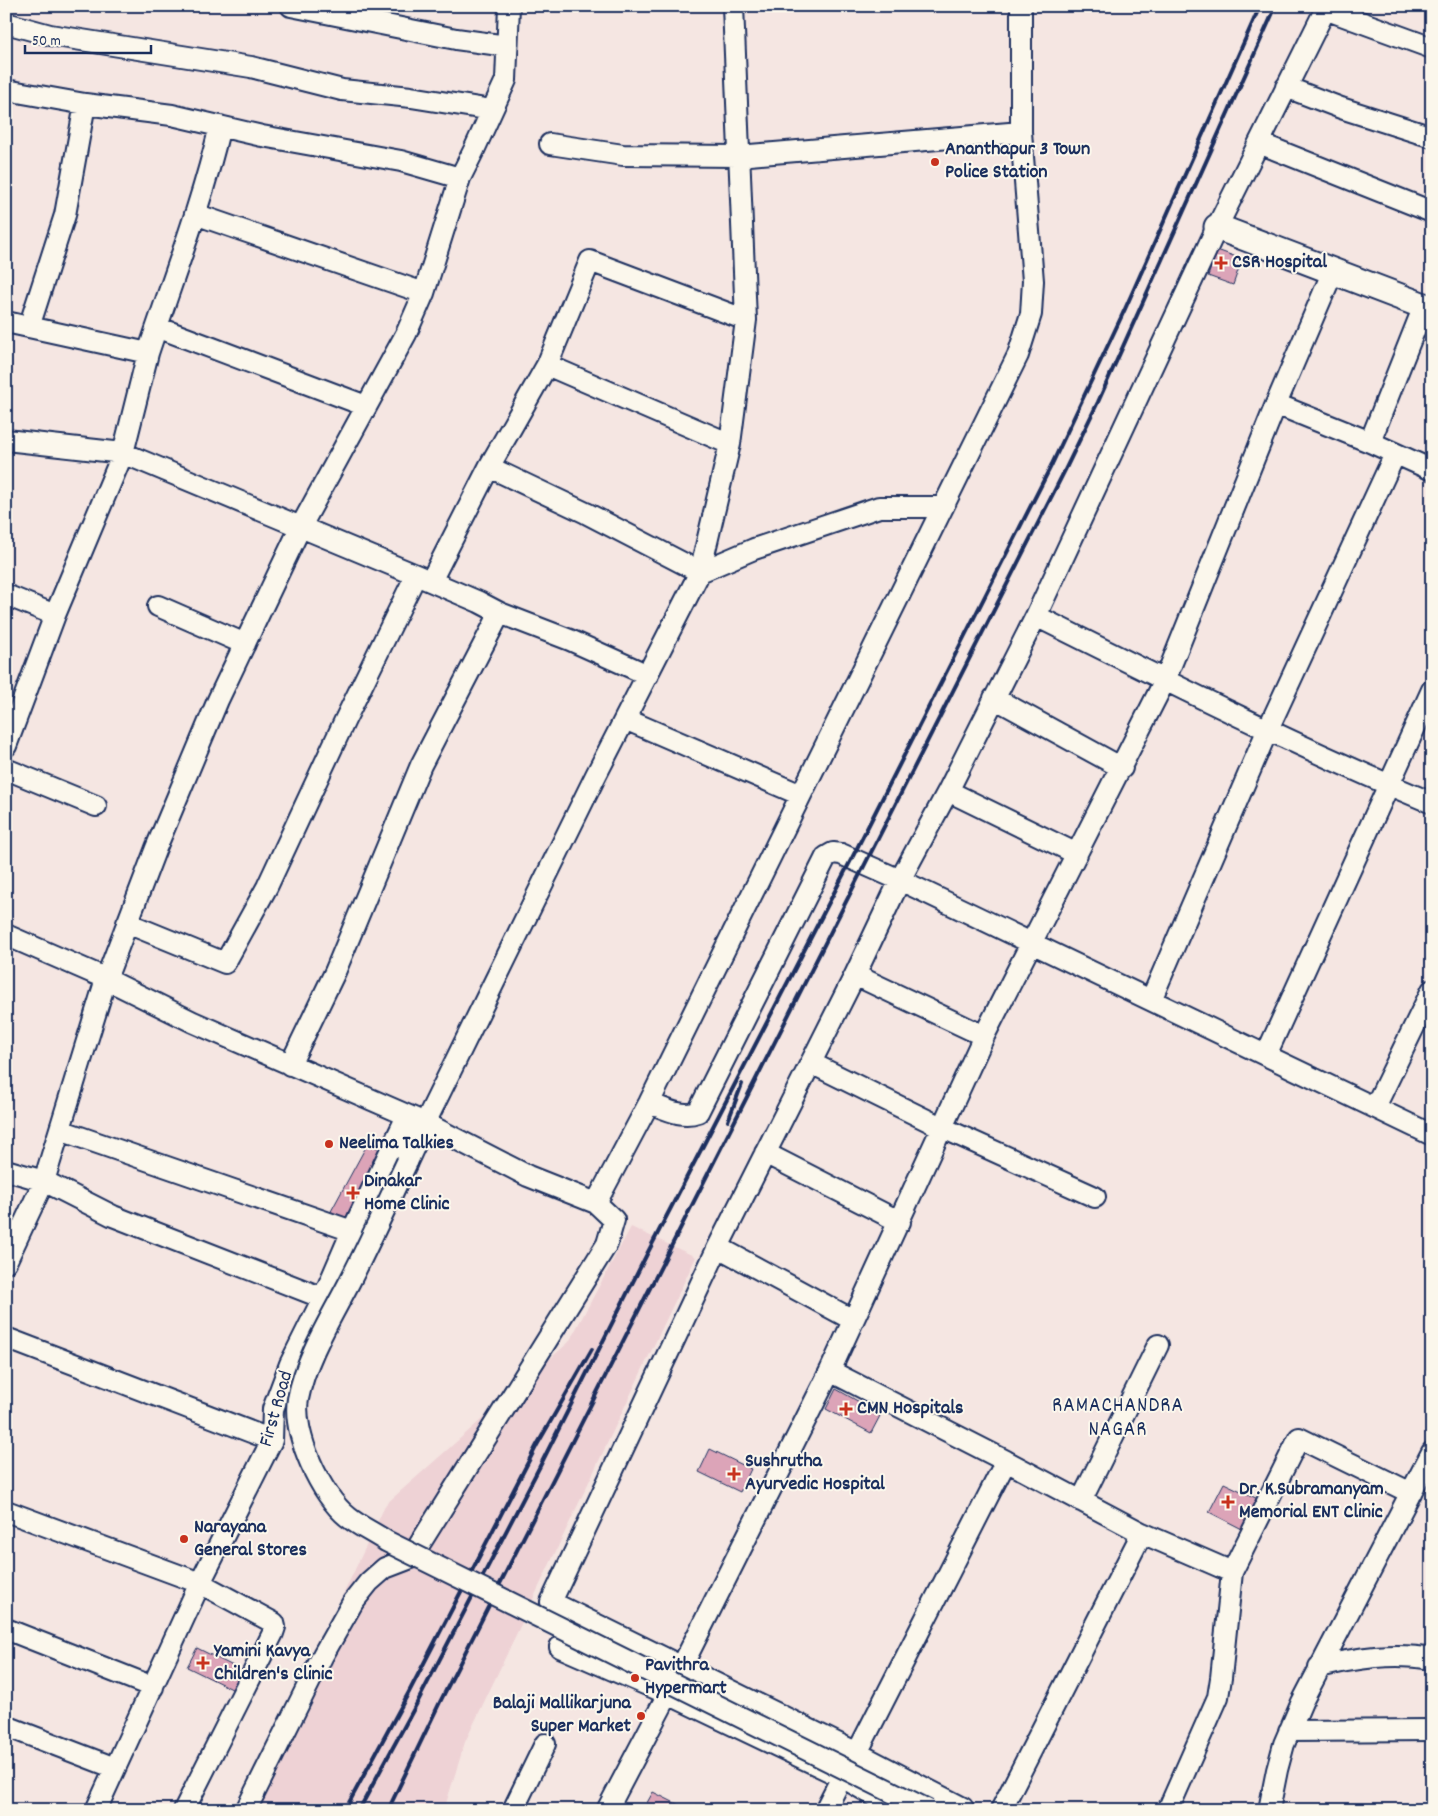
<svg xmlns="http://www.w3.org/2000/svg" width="1438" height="1816" font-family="Dekko,sans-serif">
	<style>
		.built { fill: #eed2d5 }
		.building { fill: #dca4b8; stroke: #1b2f5e }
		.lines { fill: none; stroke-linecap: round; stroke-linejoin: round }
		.minor-casing { stroke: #1b2f5e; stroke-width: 24 }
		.tertiary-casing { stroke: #1b2f5e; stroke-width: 29 }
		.minor { stroke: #fbf7ec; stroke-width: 20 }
		.tertiary { stroke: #fbf7ec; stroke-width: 25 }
		.rail { stroke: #1b2f5e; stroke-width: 4 }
		.minor-bridge-casing { stroke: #1b2f5e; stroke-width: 24; stroke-linecap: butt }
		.minor-bridge { stroke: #fbf7ec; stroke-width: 20 }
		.poi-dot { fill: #c8321e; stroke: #fbf7ec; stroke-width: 2 }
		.labels { text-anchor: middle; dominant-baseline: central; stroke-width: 4; stroke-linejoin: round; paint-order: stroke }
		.poi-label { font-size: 20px; font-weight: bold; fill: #1b2f5e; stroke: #fbf7ec; text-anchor: start }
		.street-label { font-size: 20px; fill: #1b2f5e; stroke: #fbf7ec }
		.neighbourhood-label { font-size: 21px; letter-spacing: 1px; fill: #1b2f5e; stroke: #fbf7ec }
	</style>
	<rect width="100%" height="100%" fill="#f5e6e2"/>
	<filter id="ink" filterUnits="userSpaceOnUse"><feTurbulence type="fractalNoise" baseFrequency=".02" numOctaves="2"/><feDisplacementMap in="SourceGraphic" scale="10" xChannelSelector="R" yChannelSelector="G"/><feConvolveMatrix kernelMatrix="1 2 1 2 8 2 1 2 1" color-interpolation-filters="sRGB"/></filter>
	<g filter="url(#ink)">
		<path class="built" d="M631 1227 696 1257 465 1742 444 1810H241L386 1504 569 1342Z"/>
		<path class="building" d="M1217 250 1242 259 1233 285 1208 276Z
			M368 1143 388 1153 349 1226 329 1215Z
			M836 1389 881 1414 871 1433 826 1409Z
			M710 1449 751 1469 740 1492 699 1472Z
			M1224 1483 1260 1500 1244 1530 1209 1512Z
			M197 1648 243 1671 234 1690 187 1667Z
			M653 1792 689 1810H643Z"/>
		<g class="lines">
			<defs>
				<path id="minor" d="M291 6 456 39 507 46
					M1325 9 1432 48
					M6 23 50 35 251 67 342 90 411 97 492 110
					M1286 87 1341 108 1432 137
					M6 90 85 104 172 115 262 136 401 161 460 178
					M1259 143 1432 212
					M550 144 623 155 738 156 1021 132
					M195 214 424 293
					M6 322 148 353 123 453 55 615 6 746
					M29 327 65 215 85 104
					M157 327 366 406
					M148 353C173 278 202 203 220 126
					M547 365 730 444
					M1276 404 1370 442 1432 470
					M6 440 123 453 416 575 479 602 500 613 570 640 648 675
					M1370 442 1424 306
					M489 467 586 513 700 572 754 549 879 507H943
					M431 581 489 467 547 365 590 261 746 320
					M6 595 55 615
					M158 606 245 644
					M1036 616C1166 681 1297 747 1432 803
					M994 698 1122 768
					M625 719 801 795
					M6 769 96 806
					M948 791 1077 854
					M127 923 225 963 267 887 345 720 416 575
					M6 935 98 975 193 1022 425 1123 528 1176 596 1203 614 1220 607 1244 411 1558 385 1568 369 1582 353 1602 323 1655 246 1810
					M855 975 984 1036
					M1151 1000 1268 729 1395 454
					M1266 1055 1432 690
					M811 1063 943 1128 1095 1197
					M290 1065 335 972 421 765 500 613
					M649 1103C666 1109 681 1118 698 1112L826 857 833 853 841 854 900 880 1432 1135
					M1375 1107 1432 990
					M60 1130 352 1231
					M765 1153 900 1222
					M407 1162 425 1123 596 775 700 572 730 444 746 320 733 6
					M6 1170 44 1181 113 1216 323 1298
					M596 1203 649 1103 1018 355 1031 314 1033 281 1021 132V6
					M718 1247 853 1320
					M6 1262 44 1181 106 979 156 848 218 700 300 528 406 334 424 293 460 178 474 150 506 80 509 6
					M6 1338 272 1440
					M830 1371 1006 1461 857 1753
					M1006 1461 1142 1533 1232 1572 1221 1678 1218 1697 1168 1810
					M1081 1501 1158 1345
					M6 1511 200 1583 274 1623 275 1627 273 1633 184 1810
					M1232 1572 1299 1438 1411 1493
					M6 1629 153 1687
					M560 1647 668 1694 830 1371 984 1036 1165 680 1276 404 1333 271
					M1319 1667C1356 1658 1394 1652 1432 1659
					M6 1726 115 1768
					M1289 1731 1432 1730
					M96 1810 200 1583 272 1440 273 1409 290 1364 323 1298 352 1231 407 1116
					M513 1810 545 1744
					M607 1810 668 1694 842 1777 898 1810
					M825 1810 842 1777
					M964 1810 963 1808 857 1753 551 1602 718 1247 855 975 900 880 948 791 1036 616 1217 227 1327 6
					M1001 1810 1142 1533
					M1269 1810 1277 1770 1284 1744 1302 1702 1432 1452"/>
				<path id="tertiary" d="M1217 227 1432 309"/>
			</defs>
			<use href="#minor" class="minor-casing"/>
			<use href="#tertiary" class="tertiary-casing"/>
			<use href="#minor" class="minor"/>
			<use href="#tertiary" class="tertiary"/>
			<path class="rail" d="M728 1121 742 1084
				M345 1810 409 1692 537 1445 592 1349
				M359 1810 417 1703 540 1466 647 1254 852 858 1052 464 1125 309 1260 6
				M388 1810 440 1702 1065 470 1098 402 1276 6"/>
			<defs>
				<path id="minor-bridge" d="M407 1162C388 1202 370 1242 350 1281 331 1318 306 1357 298 1399 292 1433 321 1496 348 1517 359 1526 374 1533 386 1541L928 1810"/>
			</defs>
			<use href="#minor-bridge" class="minor-bridge-casing"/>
			<use href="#minor-bridge" class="minor-bridge"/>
		</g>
	</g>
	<g class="poi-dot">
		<circle cx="935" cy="162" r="5"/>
		<path d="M1218.5 255.5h5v5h5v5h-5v5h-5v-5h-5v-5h5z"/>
		<circle cx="329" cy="1144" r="5"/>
		<path d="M350.5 1185.5h5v5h5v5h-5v5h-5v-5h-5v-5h5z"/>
		<path d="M843.5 1401.5h5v5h5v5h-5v5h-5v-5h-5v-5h5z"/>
		<path d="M731.5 1466.5h5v5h5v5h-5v5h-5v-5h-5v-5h5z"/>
		<path d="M1225.5 1494.5h5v5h5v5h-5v5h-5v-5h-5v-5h5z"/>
		<circle cx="184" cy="1539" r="5"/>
		<path d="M200.5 1655.5h5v5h5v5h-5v5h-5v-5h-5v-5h5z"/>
		<circle cx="635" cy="1678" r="5"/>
		<circle cx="641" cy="1716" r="5"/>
	</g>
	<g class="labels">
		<g class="poi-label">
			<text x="945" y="150">Ananthapur 3 Town<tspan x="945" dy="23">Police Station</tspan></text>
			<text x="1232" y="263">CSR Hospital</text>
			<text x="339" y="1144">Neelima Talkies</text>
			<text x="364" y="1182">Dinakar<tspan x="364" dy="23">Home Clinic</tspan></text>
			<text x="857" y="1409">CMN Hospitals</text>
			<text x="745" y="1462">Sushrutha<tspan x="745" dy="23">Ayurvedic Hospital</tspan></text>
			<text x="1239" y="1490">Dr. K.Subramanyam<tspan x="1239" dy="23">Memorial ENT Clinic</tspan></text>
			<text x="194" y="1528">Narayana<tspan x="194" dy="23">General Stores</tspan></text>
			<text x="214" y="1652">Yamini Kavya<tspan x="214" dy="23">Children's Clinic</tspan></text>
			<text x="645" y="1666">Pavithra<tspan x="645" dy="23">Hypermart</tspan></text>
			<text x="631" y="1704" text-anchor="end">Balaji Mallikarjuna<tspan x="631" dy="23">Super Market</tspan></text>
		</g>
		<g class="street-label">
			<text transform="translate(277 1409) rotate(-74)">First Road</text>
		</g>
		<g class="neighbourhood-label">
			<text x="1118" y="1407">RAMACHANDRA<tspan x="1118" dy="24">NAGAR</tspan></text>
		</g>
	</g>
	<rect width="1438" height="1816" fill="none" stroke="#fbf7ec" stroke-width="25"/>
	<rect x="12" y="12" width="1413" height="1791" fill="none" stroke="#1b2f5e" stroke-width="2" filter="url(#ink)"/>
	<path d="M25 45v8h126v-8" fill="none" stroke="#1b2f5e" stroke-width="2.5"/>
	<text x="32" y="45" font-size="15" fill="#1b2f5e" stroke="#fbf7ec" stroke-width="4" paint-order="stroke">50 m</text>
</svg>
